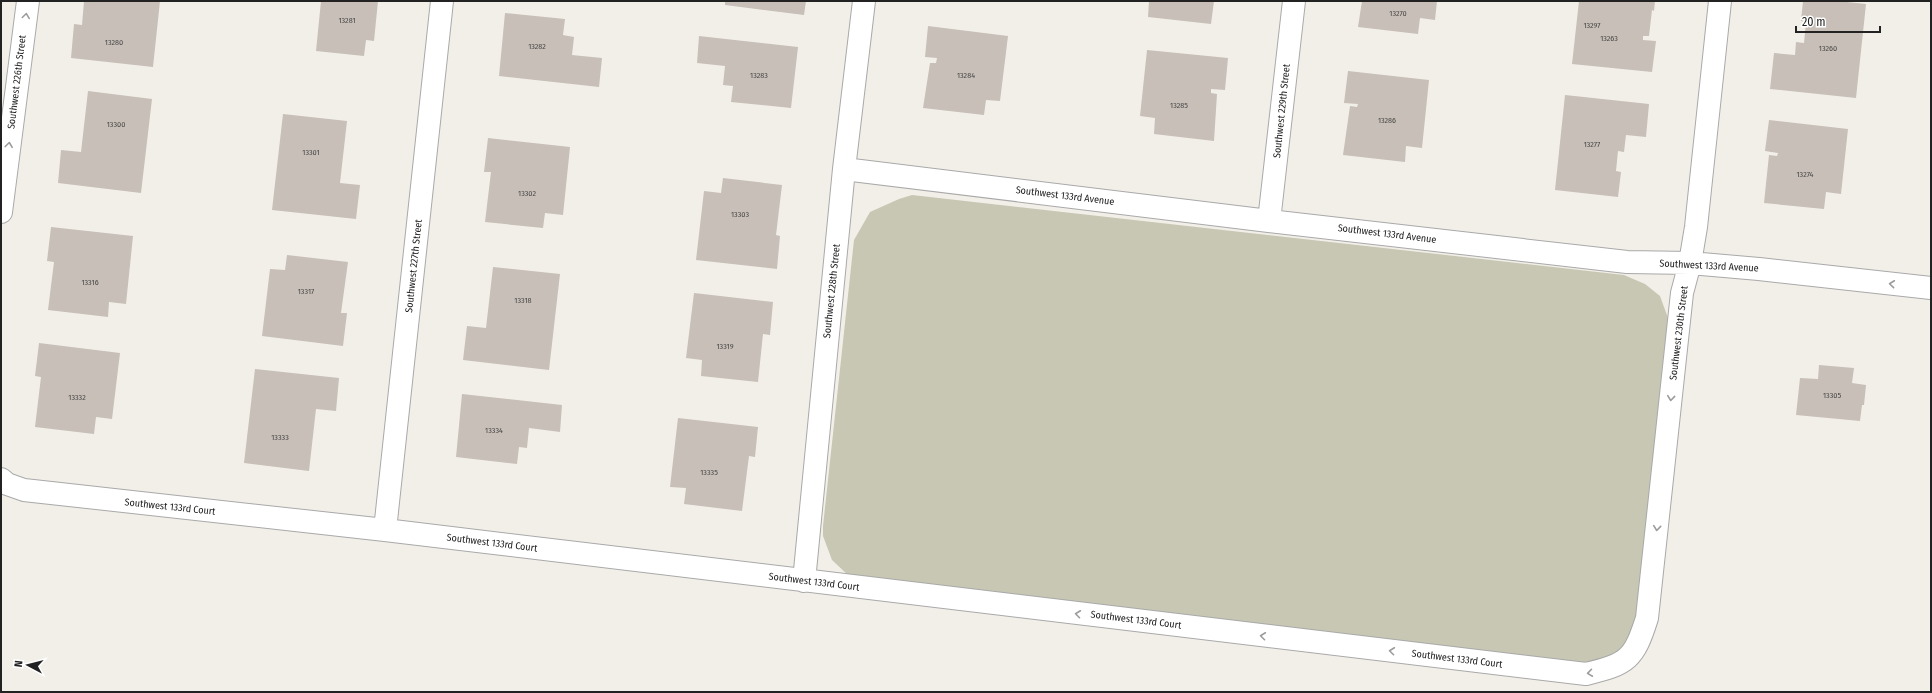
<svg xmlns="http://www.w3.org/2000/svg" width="1932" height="693" font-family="'Fira Sans Condensed',sans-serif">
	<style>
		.construction { fill: #c7c7b4 }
		.building { fill: #c7bfb8 }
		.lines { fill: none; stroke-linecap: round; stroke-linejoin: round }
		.minor-casing { stroke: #a9a9a9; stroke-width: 24 }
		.minor { stroke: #fff; stroke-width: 22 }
		.oneway { stroke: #9c9c9c }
		.labels { text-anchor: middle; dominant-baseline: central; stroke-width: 3; stroke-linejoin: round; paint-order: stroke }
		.number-label { font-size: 8px; fill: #4b4948 }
		.street-label { font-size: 10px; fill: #222; stroke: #fff }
	</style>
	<rect width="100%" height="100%" fill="#f2efe9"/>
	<path class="construction" d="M912 195 1624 275 1645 284 1660 296 1672 329 1639 625 1626 648 1586 667 849 576 832 560 823 536V526L854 240 870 212 899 199Z"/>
	<path class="building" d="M84 1H160L153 67 71 58 74 24 82 25Z
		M321 1H378L374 41 366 40 364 56 316 51Z
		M725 1H806L804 15 725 5Z
		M1149 1H1214L1211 24 1148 17Z
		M1362 1H1437L1435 20 1420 18 1418 34 1358 27Z
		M1579 1H1655L1654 11 1652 10 1649 36H1643V40L1656 41 1652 72 1572 64Z
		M1803 1H1837L1866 4 1856 98 1770 89 1774 53 1795 55 1796 42 1804 43 1806 22 1801 21Z
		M505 13 565 19 563 35 574 37 572 55 602 58 599 87 499 76Z
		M928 26 1008 36 1000 101 986 100 984 115 923 108 930 63H936L937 58 925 57Z
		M699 36 798 47 791 108 731 102 733 86 723 85 725 66 697 63Z
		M1147 50 1228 58 1225 90 1211 89V93L1217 94 1214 141 1154 134 1155 118 1140 116Z
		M1348 71 1429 80 1422 148 1406 146 1405 162 1343 155 1350 106 1357 107 1358 104 1344 103Z
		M88 91 152 99 141 193 58 183 61 150 81 152Z
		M1565 95 1649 104 1646 137 1626 135 1624 152 1618 151 1616 171 1621 172 1618 197 1555 190Z
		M283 114 347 121 340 183 360 185 356 219 272 210Z
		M1769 120 1848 129 1841 194 1826 192 1824 209 1764 203 1769 155 1777 156 1778 153 1765 151Z
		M488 138 570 147 563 215 545 213 543 228 485 222 491 172H484Z
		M723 178 782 185 776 235 780 236 777 269 696 260 704 191 721 193Z
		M51 227 133 236 126 304 109 302 108 317 48 310 54 262 47 261Z
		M287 255 348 262 341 313H347L343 346 262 336 270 269 285 270Z
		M493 267 560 274 549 370 463 360 467 326 486 328Z
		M694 293 773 302 770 335 763 334 758 382 701 376 702 360 686 358Z
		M39 343 120 353 112 419 96 417 94 434 35 427 41 377 35 376Z
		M1819 365 1854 368 1852 383 1866 385 1864 405H1862L1860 421 1796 415 1800 378 1818 379Z
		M255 369 339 378 336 411 316 409 309 471 244 463Z
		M462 394 562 405 560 432 529 428 527 448 519 447 517 464 456 457Z
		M678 418 758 427 755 457 749 456 742 511 684 504 686 488 670 487Z"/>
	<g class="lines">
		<defs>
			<path id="minor" d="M844 169 1269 221 1627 262 1690 263 1759 269 1931 288
				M1 212 28 1
				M1269 221 1294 1
				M1 479 7 484 24 490 385 530 1586 674C1628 664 1634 659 1647 618L1682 293 1690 263 1696 227 1720 1
				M385 530 442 1
				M804 581 844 169 864 1"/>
		</defs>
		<use href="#minor" class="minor-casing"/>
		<use href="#minor" class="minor"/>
	</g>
	<defs><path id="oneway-chevron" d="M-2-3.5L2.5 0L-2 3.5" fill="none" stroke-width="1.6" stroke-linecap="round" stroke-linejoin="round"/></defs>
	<g class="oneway">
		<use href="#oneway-chevron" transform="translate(26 16) rotate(-82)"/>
		<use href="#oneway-chevron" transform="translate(9 145) rotate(-83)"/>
		<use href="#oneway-chevron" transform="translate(1892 284) rotate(-174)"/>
		<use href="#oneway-chevron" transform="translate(1671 398) rotate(96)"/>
		<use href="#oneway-chevron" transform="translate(1657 528) rotate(96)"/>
		<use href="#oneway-chevron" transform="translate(1078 614) rotate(-173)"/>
		<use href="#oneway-chevron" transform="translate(1263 636) rotate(-173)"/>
		<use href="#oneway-chevron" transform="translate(1392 651) rotate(-173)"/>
		<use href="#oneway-chevron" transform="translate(1590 673) rotate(172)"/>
	</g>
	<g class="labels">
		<g class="number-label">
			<text x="1398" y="13">13270</text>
			<text x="347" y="20">13281</text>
			<text x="1592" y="25">13297</text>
			<text x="1609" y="38">13263</text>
			<text x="114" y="42">13280</text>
			<text x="537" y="46">13282</text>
			<text x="1828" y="48">13260</text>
			<text x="759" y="75">13283</text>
			<text x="966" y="75">13284</text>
			<text x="1179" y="105">13285</text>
			<text x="1387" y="120">13286</text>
			<text x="116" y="124">13300</text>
			<text x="1592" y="144">13277</text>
			<text x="311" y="152">13301</text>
			<text x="1805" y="174">13274</text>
			<text x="527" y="193">13302</text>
			<text x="740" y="214">13303</text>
			<text x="90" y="282">13316</text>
			<text x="306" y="291">13317</text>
			<text x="523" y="300">13318</text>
			<text x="725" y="346">13319</text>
			<text x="1832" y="395">13305</text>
			<text x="77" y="397">13332</text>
			<text x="494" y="430">13334</text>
			<text x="280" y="437">13333</text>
			<text x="709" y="472">13335</text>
		</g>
		<g class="street-label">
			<text transform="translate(17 82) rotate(-83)">Southwest 226th Street</text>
			<text transform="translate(1282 111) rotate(-84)">Southwest 229th Street</text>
			<text transform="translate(1065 196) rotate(7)">Southwest 133rd Avenue</text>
			<text transform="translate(1387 234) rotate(7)">Southwest 133rd Avenue</text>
			<text transform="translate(414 266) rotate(-84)">Southwest 227th Street</text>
			<text transform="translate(1709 266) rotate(3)">Southwest 133rd Avenue</text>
			<text transform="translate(832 291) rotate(-84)">Southwest 228th Street</text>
			<text transform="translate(1679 333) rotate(-83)">Southwest 230th Street</text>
			<text transform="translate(170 507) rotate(6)">Southwest 133rd Court</text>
			<text transform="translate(492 543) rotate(7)">Southwest 133rd Court</text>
			<text transform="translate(814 582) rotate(7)">Southwest 133rd Court</text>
			<text transform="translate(1136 620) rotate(7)">Southwest 133rd Court</text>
			<text transform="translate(1457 659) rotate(7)">Southwest 133rd Court</text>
		</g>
	</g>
	<rect width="1932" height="693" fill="none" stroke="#222222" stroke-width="4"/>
	<g transform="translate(28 665) rotate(277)" stroke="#ffffff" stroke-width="3" paint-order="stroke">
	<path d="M0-3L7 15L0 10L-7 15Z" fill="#222222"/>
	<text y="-6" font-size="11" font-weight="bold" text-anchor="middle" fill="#222222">N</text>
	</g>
	<path d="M1796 26v6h84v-6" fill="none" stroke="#222222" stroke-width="2"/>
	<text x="1802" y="26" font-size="12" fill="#222222" stroke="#ffffff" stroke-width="3" paint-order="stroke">20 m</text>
</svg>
